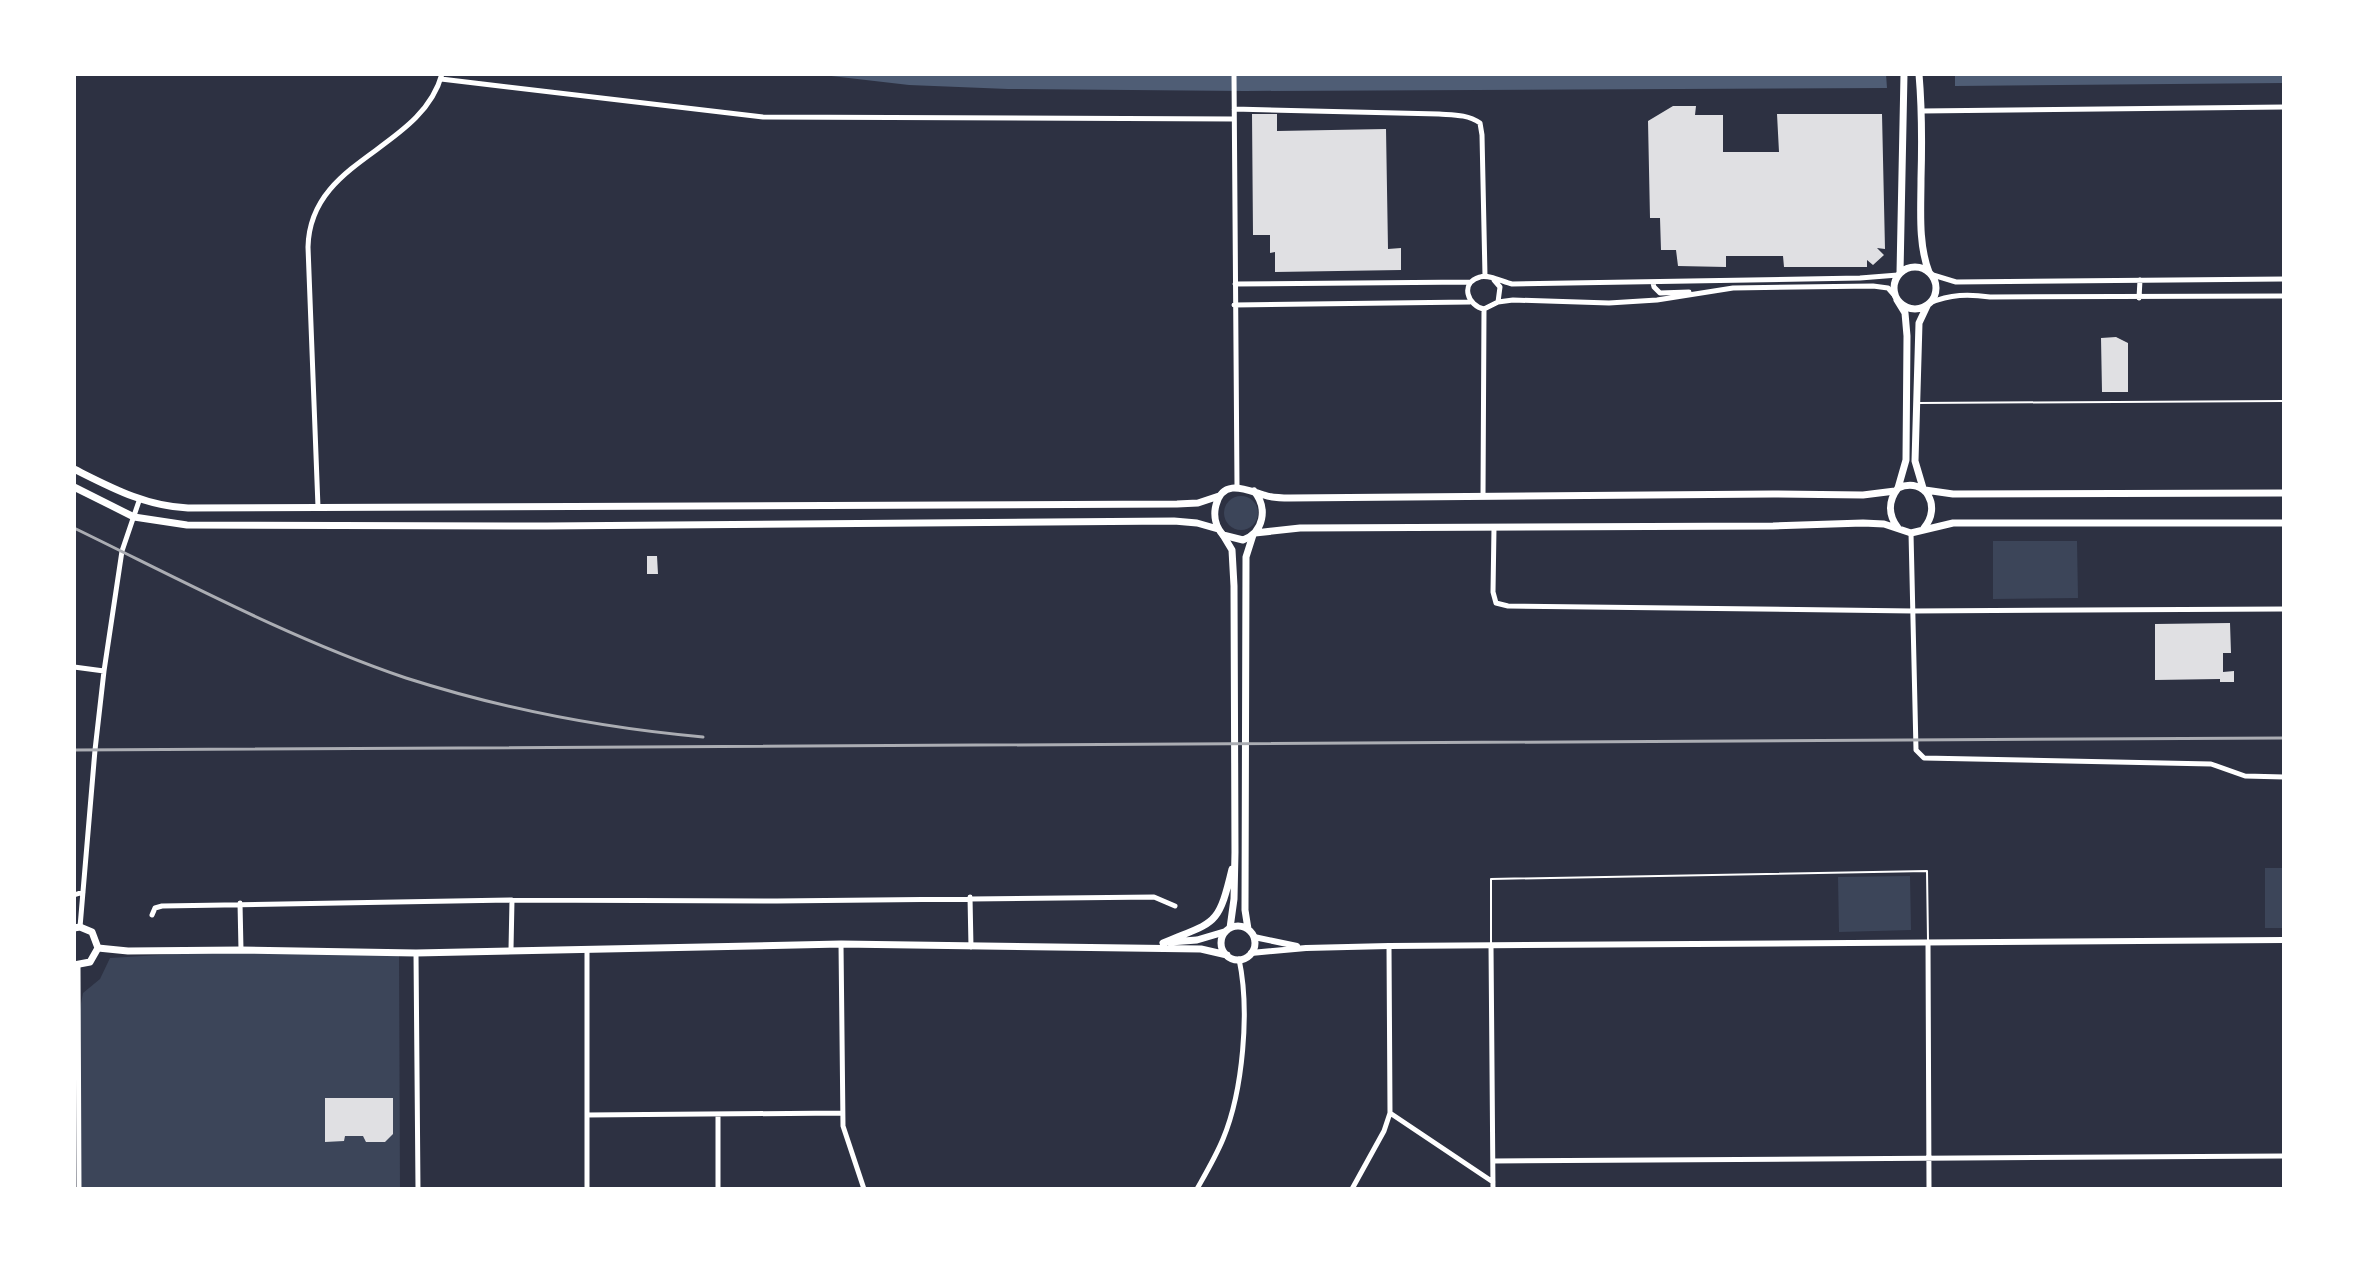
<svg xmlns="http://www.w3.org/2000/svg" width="2358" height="1263" font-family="'Libre Baskerville',serif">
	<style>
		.green { fill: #3c4559 }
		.water { fill: #4f5d75 }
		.building { fill: #e0e0e3 }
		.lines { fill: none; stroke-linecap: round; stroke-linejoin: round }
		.service { stroke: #fff; stroke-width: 2 }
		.minor { stroke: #fff; stroke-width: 5 }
		.tertiary { stroke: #fff; stroke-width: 6 }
		.secondary { stroke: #fff; stroke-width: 7 }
		.primary { stroke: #fff; stroke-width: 7 }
		.rail { stroke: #abadb3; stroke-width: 3 }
	</style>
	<rect width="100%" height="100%" fill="#2d3142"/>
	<path class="green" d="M1224 513a17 17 0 1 1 34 0a17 17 0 1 1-34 0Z
		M1993 541H2077L2078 598 1993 599Z
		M2265 868H2284V928H2265Z
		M1910 876 1911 930 1839 932 1838 877Z
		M241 950 399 952 400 1189H77L81 1038 79 1014 83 993 100 979 110 958Z"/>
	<path class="water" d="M814 74H1886L1887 88 1245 91 1008 89 909 85Z
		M1955 74H2284V83L1955 86Z"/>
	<path class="building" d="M1673 106H1696L1695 115H1723V152H1779L1777 114H1882L1885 249 1877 248 1884 255 1873 265 1867 260V267H1784L1783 256H1726V267L1678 266 1676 250H1661L1660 218H1650L1648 121Z
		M1252 114H1277V131L1386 129 1388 249 1401 248V270L1275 272V252L1270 253V235H1253Z
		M2116 337 2128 343V392H2102L2101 338Z
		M647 556H657L658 574H647Z
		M2230 623 2231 653H2223V672L2234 671V682H2220V679L2155 680V624Z
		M325 1098H393V1134L385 1142H366L363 1136H345L344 1141 325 1142Z"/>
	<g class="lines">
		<path class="service" d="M1918 403 2284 401
			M1491 944V879L1927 871 1928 940"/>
		<path class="minor" d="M1234 74 1237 486
			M441 79 763 117 1234 119
			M1234 109 1439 114C1453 115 1467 114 1480 123L1482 135 1485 276
			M1922 111 2284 107
			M1933 275 1956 282 2284 279
			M1494 280 1500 287 1498 302 1484 309C1468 306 1459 283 1480 277 1489 274 1503 282 1512 284L1860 278 1898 275
			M1653 283 1654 287 1660 293 1689 292
			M1235 284 1471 282
			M2139 298 2140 280
			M1498 302 1513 300 1609 303 1657 300 1733 288 1873 286 1888 288 1895 296
			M1930 303C1950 294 1969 294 1990 297L2284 296
			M1234 305 1470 302
			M1483 496 1484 309
			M318 507 308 247C310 158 421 151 442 74
			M1494 528 1493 592 1496 603 1508 606 1913 611 2284 609
			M1911 533 1916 750 1924 758 2211 764 2245 776 2284 777
			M74 667 104 671
			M74 895 83 892
			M970 897 971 947
			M240 903 241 950
			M152 915 155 908 162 906 512 900 777 901 1154 897 1175 906
			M80 927 95 750 104 671 122 551 139 501
			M1928 942 1929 1189
			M841 944 843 1126 864 1189
			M1491 945 1493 1189
			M511 949 512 900
			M416 953 418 1189
			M78 966 79 1189
			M1390 1113 1493 1182
			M587 1115 842 1113
			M718 1115V1189
			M1493 1161 2284 1156
			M587 1189V949
			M1197 1189C1206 1173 1216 1156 1223 1139 1243 1091 1250 1010 1239 959
			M1352 1189 1384 1131 1390 1113 1389 946"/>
		<path class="tertiary" d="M1254 937 1297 946
			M1251 953 1306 948 1389 946 2284 940"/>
		<path class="secondary" d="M1223 535 1232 550 1234 586 1235 852 1234 899 1230 928
			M1221 943a17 17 0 1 1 34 0a17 17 0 1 1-34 0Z
			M74 928 80 927 92 932 98 948 90 962 74 965
			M1248 929 1245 910 1246 557 1253 535
			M1170 942 1197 940 1224 932
			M1163 943C1215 921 1218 928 1232 869
			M98 948 128 951 241 950 416 953 841 944 1201 949 1227 955"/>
		<path class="primary" d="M1919 74C1922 109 1922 144 1921 179 1921 209 1918 244 1929 272
			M1894 288a21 21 0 1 1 42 0a21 21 0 1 1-42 0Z
			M1900 273 1904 74
			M1897 300 1905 313 1907 336 1906 460 1898 488
			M74 469C112 488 145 506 188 508L1177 504 1198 503 1219 496
			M74 487 134 517 187 525 547 526 1174 521 1197 523 1218 529
			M1923 488 1915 461 1919 323 1927 306
			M1925 490 1953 494 2284 493
			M1254 491C1268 508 1264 532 1243 540L1223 535C1216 527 1213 516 1216 505 1223 478 1246 490 1264 495 1272 498 1281 498 1290 498L1773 494 1863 495 1895 491
			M1898 528C1888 515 1888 501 1898 488 1926 476 1942 507 1924 528
			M1255 533 1300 528 1773 526 1863 523 1884 524 1911 533 1953 523H2284"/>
		<path class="rail" d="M74 528C183 581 291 639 406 678 503 709 602 728 703 737
			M74 750 2284 738"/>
	</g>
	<rect width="2358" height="1263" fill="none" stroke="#ffffff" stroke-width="152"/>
</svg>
